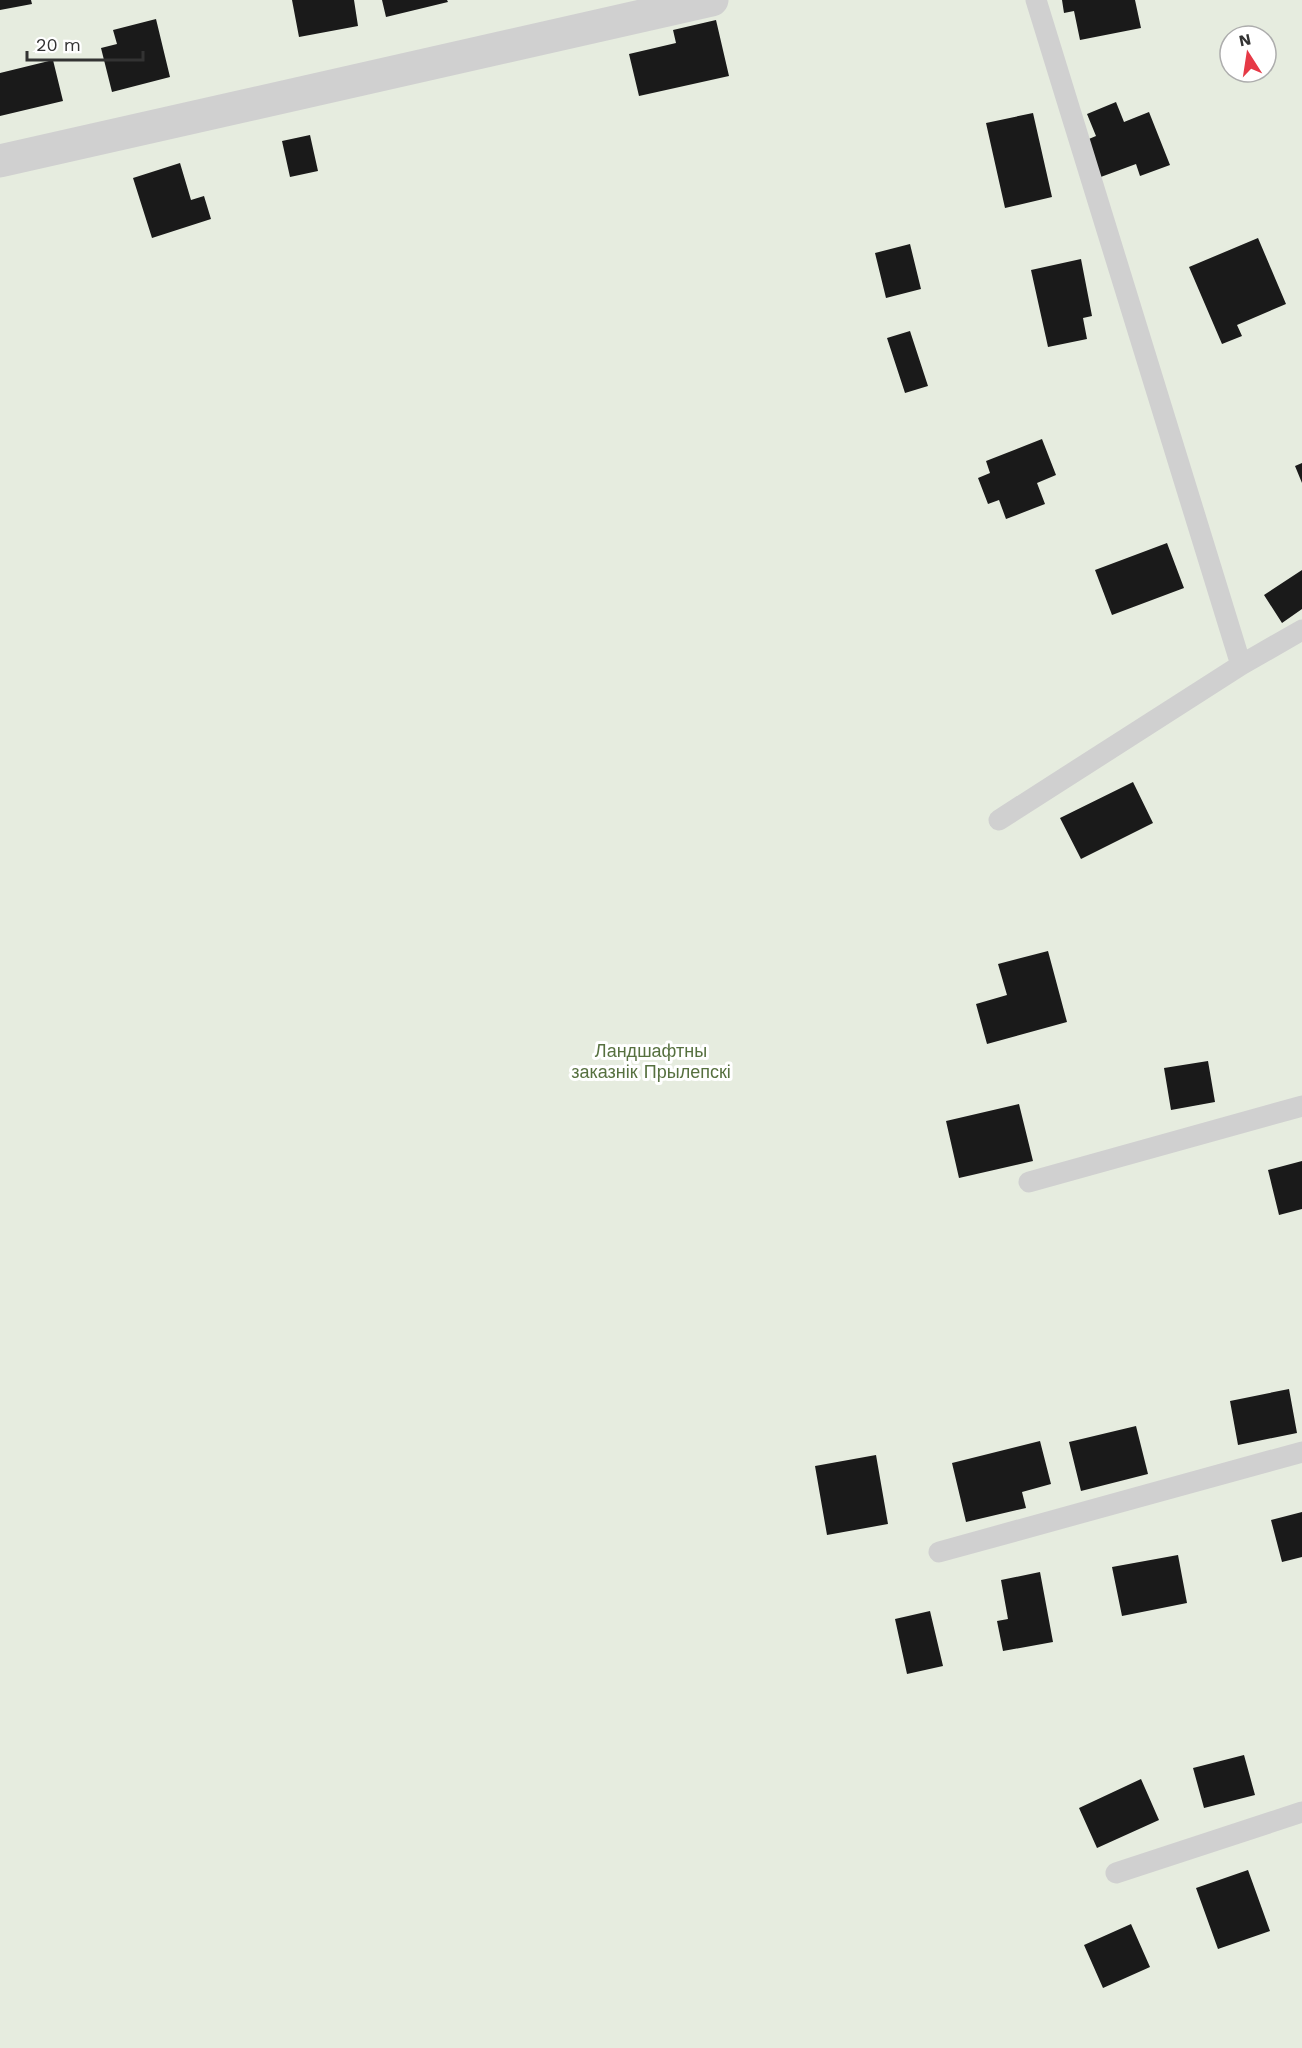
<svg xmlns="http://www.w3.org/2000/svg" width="1302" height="2048" font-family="'Work Sans',sans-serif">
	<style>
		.green { fill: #e6ecdf; fill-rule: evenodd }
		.building { fill: #1a1a1a }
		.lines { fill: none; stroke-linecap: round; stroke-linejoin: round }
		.lane { stroke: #d0d0d0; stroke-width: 21 }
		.street { stroke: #d0d0d0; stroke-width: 33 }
		.labels { text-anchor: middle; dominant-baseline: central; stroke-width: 6; stroke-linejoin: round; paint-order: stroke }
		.park-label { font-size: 18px; fill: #56703f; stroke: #fff }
	</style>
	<rect width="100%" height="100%" fill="#fff"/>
	<path class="green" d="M0 0H1302V2048H0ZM1230 36H1266V72H1230Z"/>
	<path class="building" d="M0 0H31L32 4 0 10Z
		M292 0H354L358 26 299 37Z
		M382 0H447L448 2 386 17Z
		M1062 0H1135L1141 28 1080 40 1074 11 1064 13Z
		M156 19 170 77 112 92 101 48 117 44 113 30Z
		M716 20 729 76 639 96 629 54 676 43 673 30Z
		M53 60 63 101 0 116V73Z
		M1116 102 1124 122 1149 112 1170 165 1140 176 1136 164 1098 178 1084 141 1096 136 1087 114Z
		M1033 113 1052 197 1005 208 986 123Z
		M310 135 318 171 290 177 282 141Z
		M180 163 191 200 204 196 211 219 152 238 133 178Z
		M1258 238 1286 304 1237 325 1242 336 1222 344 1189 267Z
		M910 244 921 289 886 298 875 253Z
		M1081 259 1092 316 1083 318 1087 339 1048 347 1031 270Z
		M910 331 928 386 905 393 887 338Z
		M1042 439 1056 475 1037 483 1045 504 1006 519 999 500 988 504 978 478 990 473 986 461Z
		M1302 463V483L1295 466Z
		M1167 543 1184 588 1112 615 1095 570Z
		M1302 570V609L1282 623 1264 595Z
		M1133 782 1153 823 1081 859 1060 818Z
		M1048 951 1067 1022 987 1044 976 1004 1007 995 998 964Z
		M1208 1061 1215 1102 1171 1110 1164 1068Z
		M1019 1104 1033 1161 959 1178 946 1121Z
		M1302 1161V1209L1279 1215 1268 1170Z
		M1289 1389 1297 1433 1238 1445 1230 1401Z
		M1136 1426 1148 1474 1081 1491 1069 1442Z
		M1040 1441 1051 1484 1022 1492 1026 1508 966 1522 952 1463Z
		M876 1455 888 1524 827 1535 815 1466Z
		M1302 1512V1557L1282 1562 1271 1520Z
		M1178 1555 1187 1603 1122 1616 1112 1567Z
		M1040 1572 1053 1642 1003 1651 997 1621 1008 1619 1001 1580Z
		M930 1611 943 1666 907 1674 895 1619Z
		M1244 1755 1255 1795 1204 1808 1193 1768Z
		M1141 1779 1159 1820 1097 1848 1079 1808Z
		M1248 1870 1270 1931 1218 1949 1196 1888Z
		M1131 1924 1150 1967 1103 1988 1084 1945Z"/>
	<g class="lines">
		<path class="lane" d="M1241 665 1302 630
			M999 820 1241 665 1036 0
			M1029 1182 1302 1106
			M939 1552 1302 1452
			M1116 1873 1302 1812"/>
		<path class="street" d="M0 161 712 0"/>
	</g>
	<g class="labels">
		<g class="park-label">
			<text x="651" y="1050">Ландшафтны<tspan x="651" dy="21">заказнік Прылепскі</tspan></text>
		</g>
	</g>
	<g transform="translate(1248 54) rotate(348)"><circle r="28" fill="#ffffff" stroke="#adadad" stroke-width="1.5"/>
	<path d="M0-4.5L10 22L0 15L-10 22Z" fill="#e63946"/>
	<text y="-9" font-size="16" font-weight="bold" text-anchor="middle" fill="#333333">N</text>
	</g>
	<path d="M27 51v9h116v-9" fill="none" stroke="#333333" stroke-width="3"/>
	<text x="36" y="51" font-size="18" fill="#333333" stroke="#ffffff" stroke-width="4.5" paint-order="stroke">20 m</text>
</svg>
